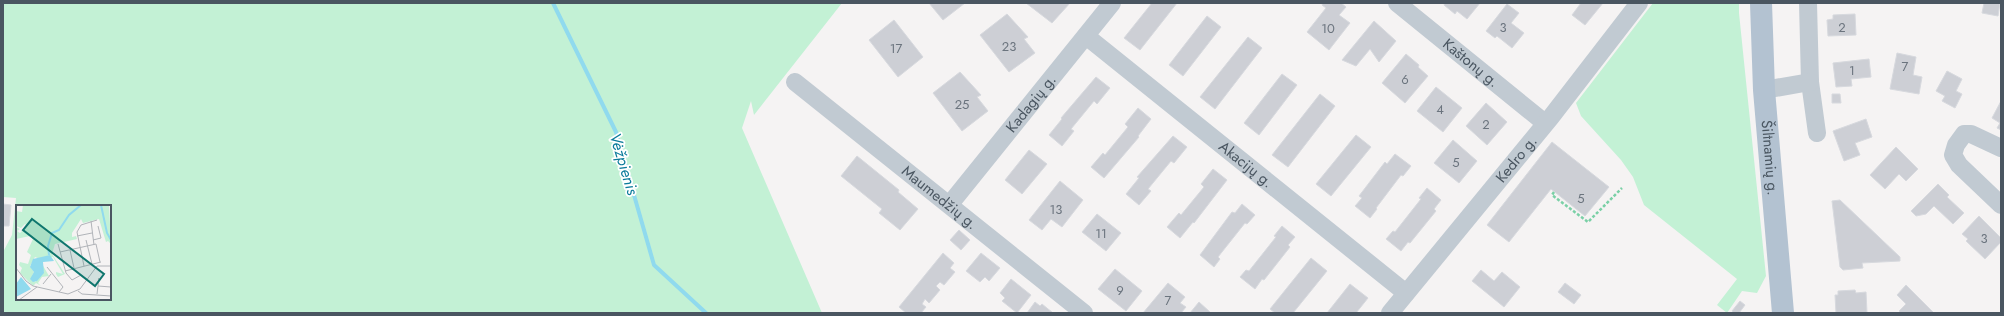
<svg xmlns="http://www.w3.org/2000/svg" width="2004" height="316" font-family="Jost,sans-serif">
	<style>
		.green { fill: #c3f1d5; fill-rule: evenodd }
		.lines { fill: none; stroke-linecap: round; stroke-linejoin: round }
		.stream { stroke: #90daee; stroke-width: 4 }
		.building { fill: #cdcfd5; stroke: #d7d9de }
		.path { stroke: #7ad0a6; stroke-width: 2.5; stroke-dasharray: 3 2; stroke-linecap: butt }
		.minor { stroke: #c1cad2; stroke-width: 18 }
		.major { stroke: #b3c2d1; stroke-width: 22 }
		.labels { text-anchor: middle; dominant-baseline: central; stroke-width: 3.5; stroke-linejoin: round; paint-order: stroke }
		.number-label { font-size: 13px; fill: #6b747e }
		.street-label { font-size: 15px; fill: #4a5661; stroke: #fff }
		.water-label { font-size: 16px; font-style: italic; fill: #0c7c9b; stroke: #fff }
		.inset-river { fill: none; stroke: #90daee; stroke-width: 2 }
		.inset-road { fill: none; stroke: #b1b4b9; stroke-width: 1 }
		.view { fill: #0f766e; fill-opacity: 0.15; stroke: #0f766e; stroke-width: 2 }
		.inset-edge { fill: none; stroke: #4a5661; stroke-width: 2 }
	</style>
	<rect width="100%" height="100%" fill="#f5f3f3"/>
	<path class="green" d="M3 3H842L754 115 751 101 742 128 822 313H3V252L12 235 16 198 3 197ZM17 206H110V299H17Z
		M1653 3H1739V13L1766 276 1757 293 1742 291 1727 313 1717 305 1737 279 1644 205 1633 177 1621 160 1581 116 1576 103Z"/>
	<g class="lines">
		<path class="stream" d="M553 3 616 132 654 265 706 313"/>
	</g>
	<path class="building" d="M929 3H965L943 20Z
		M1026 3H1070L1052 23Z
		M1152 3H1177L1140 50 1124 38Z
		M1323 3H1341L1346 7 1339 15 1350 23 1329 50 1307 32 1326 8 1322 5Z
		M1445 3H1480L1467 19 1457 11 1455 14 1444 5Z
		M1581 3H1603L1585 25 1572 15Z
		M1984 3H2000L1998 16 1982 13Z
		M1507 4 1519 13 1511 23 1524 33 1512 48 1497 36 1495 38 1486 31Z
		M1007 14 1028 37 1024 39 1035 53 1009 72 980 35Z
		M1855 14 1856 35 1828 36 1827 20 1833 19V15Z
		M1207 16 1221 27 1183 76 1169 65Z
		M894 20 923 57 898 77 869 40Z
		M1374 21 1396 41 1379 62 1370 49 1356 66 1342 60Z
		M1248 37 1262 48 1215 109 1200 97Z
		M1897 53 1916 57 1913 75 1922 77 1919 94 1890 89Z
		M1406 54 1419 65 1418 67 1428 76 1405 103 1382 83Z
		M1869 59 1871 77 1851 79 1852 86 1836 87 1833 63Z
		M1947 71 1962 79 1956 91 1962 94 1955 108 1942 101 1945 96 1936 91Z
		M960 72 981 95 977 97 988 111 962 131 933 93Z
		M1282 74 1297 85 1259 135 1244 123Z
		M1096 77 1110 88 1097 104 1094 101 1071 129 1074 131 1062 146 1049 135 1062 119 1061 118Z
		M1436 87 1462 108 1443 132 1417 111Z
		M1320 94 1335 106 1288 167 1272 155Z
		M1832 94H1840L1841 103H1832Z
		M2001 101V130L1997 128 2000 123 1992 118Z
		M1486 103 1507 122 1487 145 1466 126Z
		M1138 108 1151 119 1138 136 1139 137 1104 178 1091 167 1103 153 1105 155 1128 127 1125 124Z
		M1866 119 1872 137 1855 143 1860 155 1844 161 1833 131Z
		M1356 135 1371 147 1331 196 1316 184Z
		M1173 136 1187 147 1174 163 1171 161 1148 189 1151 191 1139 205 1126 194 1139 178 1137 177Z
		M1453 140 1477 161 1459 183 1434 163Z
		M1552 142 1609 187 1585 216 1551 189 1509 242 1487 225Z
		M1896 147 1918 169 1906 181 1899 174 1885 189 1870 175Z
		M1029 150 1047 164 1022 194 1005 180Z
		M1395 154 1411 166 1403 176 1401 175 1376 208 1377 209 1370 218 1355 206 1362 198 1359 196 1385 162 1387 164Z
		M857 156 899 190 898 192 918 209 900 230 879 213 882 209 841 176Z
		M1213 169 1227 180 1194 223 1193 222 1180 238 1167 227 1179 213 1181 215 1204 187 1201 184Z
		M1060 181 1083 200 1062 227 1051 219 1042 230 1029 220Z
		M1938 184 1949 195 1947 197 1964 213 1953 224 1934 206 1926 214 1916 216 1911 211Z
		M1427 188 1441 200 1434 209 1436 211 1410 243 1408 242 1401 251 1386 239 1393 231 1395 232 1421 199 1419 198Z
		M1840 200 1900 257V261L1862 263 1863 268 1843 270 1840 267 1832 201Z
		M3 204 11 205 9 226H3Z
		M1242 204 1255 215 1247 224 1245 223 1218 257 1220 259 1214 267 1200 255 1232 212 1235 213Z
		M1097 214 1121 233 1106 251 1082 232Z
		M1979 216 2001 238V242L1985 259 1966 241 1968 239 1962 234Z
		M1282 226 1295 237 1288 245 1290 247 1264 280 1262 279 1255 289 1240 277 1246 270 1249 271 1276 237 1274 236Z
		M959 230 970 240 961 250 950 240Z
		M943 253 954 263 950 268 955 272 944 285 940 282 936 286 940 290 929 303 925 299 922 304 926 307 921 313H906L899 307Z
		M981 253 1000 268 989 281 985 277 980 282 966 271Z
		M1311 258 1327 271 1293 313H1275L1270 309Z
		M1115 269 1142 291 1126 311 1098 289Z
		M1481 270 1494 281 1502 272 1520 287 1504 307 1472 281Z
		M1011 279 1031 295 1017 313 1002 301 1005 298 1000 293Z
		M1168 283 1185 297 1180 303 1186 307 1181 313H1143Z
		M1565 283 1581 295 1574 304 1558 292Z
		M1350 284 1368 298 1356 313H1327Z
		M1906 285 1934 313H1901L1899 311 1906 304 1897 295Z
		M1855 290 1856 293 1866 292 1867 313H1836L1835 295H1838V291Z
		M1740 301 1745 305 1739 313H1734L1732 311Z
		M1035 302 1040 306 1042 304 1053 313H1027Z
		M1199 302 1210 312 1209 313H1190Z"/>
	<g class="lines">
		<path class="path" d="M1554 192 1552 195 1588 222 1622 188"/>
		<g class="minor">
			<path id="s1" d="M1397 3 1545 123"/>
			<path d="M1808 3 1810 82 1817 133"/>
			<path id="s2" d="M1086 36 1406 293"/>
			<path id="s3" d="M795 82 1084 313"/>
			<path d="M1764 90 1810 82"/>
			<path d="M2001 148 1971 134H1964L1956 145 1953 155 1959 165 2001 205"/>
			<path id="s4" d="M950 204 1112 3"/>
			<path id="s5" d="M1390 313 1551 117 1639 3"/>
		</g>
		<path class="major" id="s6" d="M1761 3 1764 90 1783 313"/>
	</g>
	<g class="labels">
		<g class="number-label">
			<text x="1503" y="27">3</text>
			<text x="1842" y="27">2</text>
			<text x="1328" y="28">10</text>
			<text x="1009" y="46">23</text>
			<text x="896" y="48">17</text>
			<text x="1905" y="66">7</text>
			<text x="1852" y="70">1</text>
			<text x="1405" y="79">6</text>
			<text x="962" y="104">25</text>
			<text x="1440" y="109">4</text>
			<text x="1486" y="124">2</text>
			<text x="1456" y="162">5</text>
			<text x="1581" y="198">5</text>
			<text x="1056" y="209">13</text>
			<text x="1101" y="233">11</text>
			<text x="1984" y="238">3</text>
			<text x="1120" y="290">9</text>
			<text x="1168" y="300">7</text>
		</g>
		<g class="street-label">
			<text stroke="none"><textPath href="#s1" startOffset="95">Kaštonų g.</textPath></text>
			<text stroke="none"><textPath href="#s4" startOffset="129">Kadagių g.</textPath></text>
			<text stroke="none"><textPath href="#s6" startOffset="155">Šiltnamių g.</textPath></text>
			<text stroke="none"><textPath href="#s5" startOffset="199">Kedro g.</textPath></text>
			<text stroke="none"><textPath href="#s2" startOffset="205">Akacijų g.</textPath></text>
			<text stroke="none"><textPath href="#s3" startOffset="185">Maumedžių g.</textPath></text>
		</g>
		<g class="water-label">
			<text transform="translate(624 164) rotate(73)">Vėžpienis</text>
		</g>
	</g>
	<g transform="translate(16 205)">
		<rect width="95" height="95" fill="#f5f3f3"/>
		<path d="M7 0H93L95 39 92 36 90 37 83 14 67 18 65 14 56 28V32L60 31 61 34 39 39 36 49 49 69 42 72 40 69V67L47 69 37 52 24 54 19 52 14 61 18 67 16 71 19 77 28 67 26 64V59L33 71 26 72 22 78 25 81 20 78 17 81 4 68 6 63 3 60 4 57 12 59 15 50 11 47 17 34 14 31 0 34V22L4 24 1 26 4 28 11 21 9 19 5 23 0 21V6L6 7Z" fill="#c3f1d5"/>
		<path d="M34 50 38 56 27 57 28 68 21 76 17 77 14 74 18 67 14 62 17 54ZM5 72 15 84 0 92V79Z" fill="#90daee"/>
		<path class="inset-river" d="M85 0 91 28 95 35M33 50 32 41 36 28 43 25 53 10 65 0"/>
		<path class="inset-road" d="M75 16 78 40M61 31 76 28M70 35 76 59M77 35 85 33 82 21M42 39 50 68 56 75 65 70M54 45 58 63M44 47 80 39 84 57M68 61 61 27 65 20 81 15M31 62 47 82 43 87M0 63 10 76 17 81 52 89 64 84 81 61H95M49 66 85 57M27 79 35 69M82 81 95 82M62 86 66 89 95 91M81 89 83 73 82 78M3 95 21 82"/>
		<path class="view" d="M16 14 88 69 79 81 7 25Z"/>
		<rect width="95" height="95" class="inset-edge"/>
	</g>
	<rect width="2004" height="316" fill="none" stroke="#4a5661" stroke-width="8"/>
</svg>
